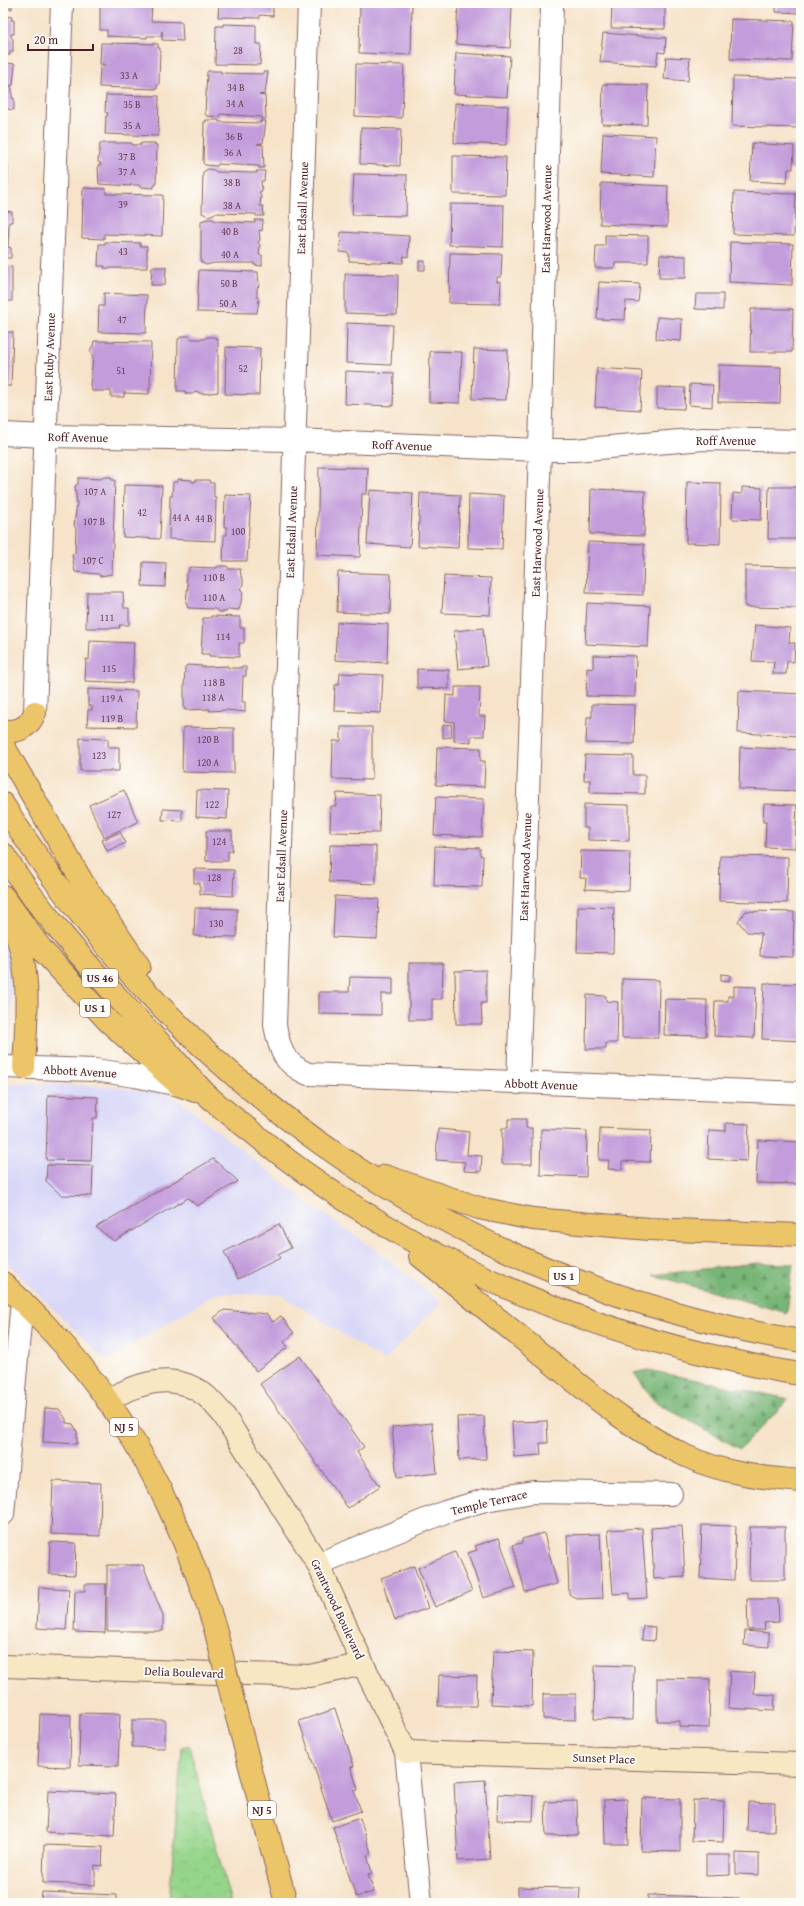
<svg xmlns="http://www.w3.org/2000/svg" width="804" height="1906" font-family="'Gentium Book Plus',serif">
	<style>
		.built { fill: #d8d7f8 }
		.forest { fill: url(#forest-firs); stroke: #616a51 }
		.park { fill: url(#park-crowns); stroke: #707a5b }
		.building { fill: #c39ddb }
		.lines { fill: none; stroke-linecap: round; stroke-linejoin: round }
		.street-casing { stroke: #866462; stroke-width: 24 }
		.secondary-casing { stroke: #866462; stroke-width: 24 }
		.primary-casing { stroke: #866462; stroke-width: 24 }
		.highway-casing { stroke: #866462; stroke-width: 24 }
		.street { stroke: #fff; stroke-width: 22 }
		.secondary { stroke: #f7e8c3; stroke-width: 22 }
		.primary { stroke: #ecc569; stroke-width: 22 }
		.highway { stroke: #ecc569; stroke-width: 22 }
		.primary-bridge-casing { stroke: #866462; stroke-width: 24; stroke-linecap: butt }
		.primary-bridge { stroke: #ecc569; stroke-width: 22 }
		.labels { text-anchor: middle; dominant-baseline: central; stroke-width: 3.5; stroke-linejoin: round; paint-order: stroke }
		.number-label { font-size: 10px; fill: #683e57 }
		.shield { fill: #fdfcf7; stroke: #806168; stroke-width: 1 }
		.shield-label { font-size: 11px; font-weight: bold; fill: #4a1f2b }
		.street-label { font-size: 12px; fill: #4a1f2b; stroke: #fdfcf7 }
	</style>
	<defs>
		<pattern id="forest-firs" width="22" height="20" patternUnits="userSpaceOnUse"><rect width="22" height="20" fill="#78b677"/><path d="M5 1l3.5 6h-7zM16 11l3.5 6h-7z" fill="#649362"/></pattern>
		<pattern id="park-crowns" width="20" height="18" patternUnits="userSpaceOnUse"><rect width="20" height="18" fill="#95d58b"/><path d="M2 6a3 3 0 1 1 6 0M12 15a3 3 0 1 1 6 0" fill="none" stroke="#82b678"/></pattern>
	</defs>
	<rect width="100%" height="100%" fill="#fdfcf7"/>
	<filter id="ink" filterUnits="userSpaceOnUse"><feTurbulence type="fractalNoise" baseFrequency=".025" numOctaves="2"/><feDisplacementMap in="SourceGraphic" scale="8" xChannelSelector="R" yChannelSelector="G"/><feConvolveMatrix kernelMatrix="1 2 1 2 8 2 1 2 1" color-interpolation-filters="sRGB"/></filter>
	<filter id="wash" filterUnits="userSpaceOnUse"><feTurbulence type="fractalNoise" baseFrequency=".012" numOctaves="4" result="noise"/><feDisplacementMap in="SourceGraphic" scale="16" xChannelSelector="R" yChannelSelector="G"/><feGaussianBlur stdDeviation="0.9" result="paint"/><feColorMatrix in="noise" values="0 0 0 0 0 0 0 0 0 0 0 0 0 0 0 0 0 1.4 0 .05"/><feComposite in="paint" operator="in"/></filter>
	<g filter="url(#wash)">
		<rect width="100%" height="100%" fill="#f6e3c9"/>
		<path class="built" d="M3 923 13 960 8 1083 104 1086 157 1092 175 1097 312 1206 372 1247 441 1302 384 1361 282 1295 217 1293 106 1361 3 1259Z"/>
		<path class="forest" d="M756 1263 793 1264 787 1313 653 1275Z
			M648 1370 789 1399 740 1449 654 1401 634 1373Z"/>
		<path class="park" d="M189 1745 231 1903H169L182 1747Z"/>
		<g id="blocks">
			<path class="building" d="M3 3H12V9L3 8Z
				M100 3H152L151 21 182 22 183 41 162 40V31V36H147V38L107 36V30H100Z
				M219 3H269V6H273V16L260 15V18L218 17Z
				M360 3 412 4 411 55 359 53Z
				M458 3 512 7 510 48 456 44Z
				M612 3H665V29L611 28Z
				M776 3H801V13L776 12Z
				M3 16 12 17 11 20H14V34H11V37L13 39V52H10V55H3Z
				M731 19 794 21 792 61 730 59Z
				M223 24 256 25V44H261L260 65 215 64 216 26H223Z
				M603 33 666 38 665 53 658 52 656 66 600 62Z
				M101 43 158 44V48H160L159 85H157V89L99 87 100 66H105L104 64H100Z
				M456 53 510 56 507 97 454 94Z
				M666 57 690 58 688 81 664 79Z
				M8 63 15 64 13 85 10 86 12 88V98H14V110L7 109V107H3V66H8Z
				M356 64 404 65 402 118 355 116Z
				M208 71H221V73L263 74V72H268L265 94 259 95 265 96 266 119H261L262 117 220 114V117L207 116 205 114 207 72Z
				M733 77 800 79 798 128 732 126Z
				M603 84 648 85 647 125 602 124Z
				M106 95 159 96 158 136 105 134 106 116H107L108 113 105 112Z
				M455 103 508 106 506 145 454 143Z
				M206 120H219V122L261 123 260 121H266L263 143 257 144 263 145 264 168H259V166L218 164 217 166 205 165 203 163 204 122H206Z
				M361 128 401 129 400 166 360 164Z
				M603 133 656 136 654 177 601 174Z
				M100 143H132V145H141V143H155V145H157L156 185H154V188L140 187 139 185H130L131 186 99 184 98 165H101V163L98 162Z
				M752 143 794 146 793 169H788L787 183 750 181Z
				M453 156 506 157 505 195 453 194Z
				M3 165H8L7 205H3Z
				M208 169 214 170 216 172 257 173 256 171H265L264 181H261L262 191 259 192 261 196 260 206H263L264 216H256V214L216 213 208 216 202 213 203 172Z
				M354 174 407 175 406 216 352 215Z
				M601 183 668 186 667 227 600 224Z
				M83 188 106 189V194L163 195 162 236 104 234V239L82 238Z
				M734 192 796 194 794 236 733 234Z
				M450 204 504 205 503 247 449 245Z
				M5 211 12 212V222H9L8 247 11 248V258H4L3 254V215H5Z
				M207 219H213L215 221 255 223V220H263L262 231 259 230 260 240 258 242 260 245 259 255H262V266L254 265V263H214L206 265 201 262V221Z
				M341 232 409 236 408 257 404 256 403 263 349 261V253L340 252Z
				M605 235 648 236V263H615V268H595L596 246H605Z
				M105 242 140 243V246H147V268H104L105 266H98L99 244H105Z
				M730 242 793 244 792 285 729 282Z
				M450 253 502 254 501 277H497V282H501L500 304 449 303Z
				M660 255 686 256V278H659Z
				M419 261H425V270H419Z
				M3 266 12 267V301H3Z
				M152 267H166L165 285H151Z
				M199 270 258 272 259 286 257 288V297L259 300 257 313 197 312Z
				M345 274 398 275 397 315 345 313Z
				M599 282 640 284 638 302 626 301 625 320 597 319Z
				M104 293 147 295 146 333 98 332 99 306H104Z
				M696 294H723V310L695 309Z
				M751 309H793L792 352H750Z
				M657 317 682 319 681 341 656 339Z
				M347 323 393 325 391 365 346 363Z
				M3 332H13L11 386H3Z
				M183 336H189L192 339H204L207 337H213L218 339V392L202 394 196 391 193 394H186L185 391H177L178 339Z
				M94 341 149 342 151 344 150 388H149V394L124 393V397H111V391H92L90 385 93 358 90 350 93 346Z
				M226 347 260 348 259 395 225 394Z
				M474 349 508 350 506 400 472 399Z
				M430 351 462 352 460 403 429 402Z
				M719 365 781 367 780 403 718 402Z
				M597 368 642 371 640 410 595 407Z
				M346 371 394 373 393 406 345 404Z
				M690 384 713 385 712 407 689 405Z
				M657 387 685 388 684 409 657 408Z
				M319 467 368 468 367 494H362L360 557 317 555Z
				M104 477H111L112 480H115L112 574 100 576 99 574 75 572 72 555 75 553 76 529 74 525 77 504 75 486 78 484V478L101 479Z
				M178 479 192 480V482H195V480H209L210 483H214V497H216L215 541 169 539 170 496H172L173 482H178Z
				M687 482 721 483 720 544 686 543Z
				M124 485 162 486 160 539 123 537Z
				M742 487 762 488 761 520 732 519 733 493 742 494Z
				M769 487H801V539H768Z
				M591 489 645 491 644 536 590 534Z
				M370 490 413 493 410 547 367 544Z
				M420 493 460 495 458 548 418 546Z
				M469 494 504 496 502 549 468 548Z
				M225 495 251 496 247 561H223L224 535H227V527H224Z
				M588 542 644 544 643 595 586 593Z
				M143 562 166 563 165 587 142 586Z
				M220 566H227L229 569H240L241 576 243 579V586L240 588 243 593 239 610 228 609 226 612H219L215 609 188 608 186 602 188 584 186 581V574L189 571V567L216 568Z
				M745 566 799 567V608L745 607Z
				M338 572 391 574 390 614 337 612Z
				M444 576 491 578 490 615 442 613Z
				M87 592H123L124 608H129V625H119L120 628H86Z
				M587 603 650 606 648 647 585 644Z
				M211 616 240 617V628H244V643H239V657L209 656V654H201L203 618H210Z
				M337 622 388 624 387 663 335 660Z
				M755 625 790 628 789 643H795L794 662 787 661 786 674H773L774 662 752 661Z
				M483 628 487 666 458 669 454 631Z
				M90 641 134 643 132 683 85 681 86 659 89 660Z
				M593 655 636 656 635 697 586 696 587 668 593 669Z
				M187 665 202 666V667L228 666V668H240V667H246V676H243L242 702H245V712L226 710 209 711 210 709 185 710 184 708V687L185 667Z
				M417 669 449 670V689L417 688Z
				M340 673 383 675 381 713 334 711 335 685H339Z
				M455 687H480L479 716H485L484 736H471V742L454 741V722L445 721 446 695 455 696Z
				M88 689 137 691 136 727 87 726 88 710H92V706L88 705Z
				M739 691 801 694V736L738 733Z
				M592 704 635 705 634 744 586 743 587 717H592Z
				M451 724 452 737 443 738V725Z
				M183 727 234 728V773L182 772Z
				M341 727H372V780L332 779 333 741H341Z
				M80 738 108 739V747H119V771H80Z
				M437 747 481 748 480 761H485L484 787 436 785Z
				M740 747 801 750 800 791 739 789Z
				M585 755 633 756V775H645V794L590 793V780H584Z
				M124 790 138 822 104 837 89 805Z
				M197 790 228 791 227 819 196 817Z
				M337 793 380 795 379 833 330 832 331 806H336Z
				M436 797 484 799 482 837 434 835Z
				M584 804 629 805V841L588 840V828H584Z
				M764 804 797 805 795 848 765 847 766 822H763Z
				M163 809 182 810V821L162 820Z
				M206 831H232V851H228V861H206Z
				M120 832 126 843 107 851 102 840Z
				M330 845 376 846V884L329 882Z
				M435 846 480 848V855L483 856 482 887 434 886Z
				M581 851 630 852 629 891 585 889 586 878H580Z
				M720 856 788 857 787 903 719 901Z
				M194 869 234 870 233 896 200 894V883H194Z
				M335 896 379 899 377 939 333 937Z
				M578 906 614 907 613 953 577 952Z
				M195 908 237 909V937L194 936Z
				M746 911 794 912 793 957 760 956 761 933 747 932 738 921Z
				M409 963H443L442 999H432V1020H409Z
				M486 970V1003H481L482 1024H456L455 971Z
				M721 974 730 975 729 981 721 980Z
				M350 977 393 978V994H381V1015L319 1014V992H349Z
				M622 979 659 980 658 1038H622Z
				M764 983 801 984V1041L762 1039Z
				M734 986 756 987 754 1038 714 1036 715 1001H728V996H734Z
				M587 995 606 996V1001L618 1002 617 1043H606V1049H586Z
				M665 999 707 1000 706 1036 664 1035Z
				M3 1093H6V1133L3 1132Z
				M48 1095 98 1097 97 1118H93L91 1161 46 1160Z
				M508 1119H526V1128H532V1164H502V1128H508Z
				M726 1123 749 1124 747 1161 708 1159 709 1130 726 1131Z
				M600 1128 651 1130 650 1162 622 1161V1170L608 1169 609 1160H599Z
				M438 1129 469 1132 467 1155 482 1156 481 1172 464 1171 465 1162 436 1160Z
				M541 1129 587 1131 586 1177 540 1175Z
				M758 1140 801 1142 800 1184 756 1183Z
				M213 1159 238 1181 237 1182 197 1206 188 1198 114 1241 96 1227Z
				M47 1165 93 1166 92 1196 61 1195 46 1181Z
				M279 1224 291 1248 278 1255 280 1258 238 1279 224 1252Z
				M224 1310 267 1314 273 1322 281 1316 294 1333 284 1342 288 1347 256 1371 214 1318Z
				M300 1356 364 1447 357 1452 380 1486 348 1508 260 1384Z
				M45 1408 59 1409 66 1419V1423L73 1424 77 1431V1444L43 1442Z
				M484 1416 486 1459 459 1460 457 1417Z
				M547 1421 548 1443H540L541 1455 514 1457 512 1422Z
				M432 1423 437 1473 397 1478 392 1427Z
				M53 1481 101 1483 100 1536 51 1534Z
				M702 1525 736 1526 734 1580 700 1578Z
				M682 1526 685 1577 654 1579 651 1528Z
				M750 1527H785V1580H749Z
				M642 1528 647 1598 630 1599V1593L613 1594 608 1530Z
				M544 1533 557 1584 525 1592 513 1545 522 1543V1539Z
				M600 1534 603 1598 577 1599 569 1594 567 1535Z
				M499 1538 516 1588 483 1598 468 1553 477 1550 475 1546Z
				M50 1542 76 1543 75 1575 49 1574Z
				M455 1552 472 1591 435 1607 418 1568Z
				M107 1565H143L163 1616V1631H107Z
				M414 1566 428 1608 395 1620 381 1578Z
				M85 1584H106L105 1633 74 1632 75 1591H85Z
				M39 1587 69 1589 66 1630 37 1628Z
				M747 1599H778L779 1622 764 1623 765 1630H748Z
				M643 1626 655 1627 654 1641 642 1640Z
				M745 1631 769 1633V1647L744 1645Z
				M493 1651 533 1652 532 1706 491 1704Z
				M595 1665 634 1666 633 1720 594 1719Z
				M730 1671 755 1673 754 1694 775 1695 774 1711 728 1708Z
				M439 1675 477 1676 476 1706H438Z
				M657 1678 710 1679 709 1728 680 1727V1721H657Z
				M543 1694H576V1720L543 1719Z
				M335 1709 354 1766 351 1767 358 1790 354 1791 361 1811 332 1821 299 1721Z
				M80 1713 120 1714 118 1766 79 1765Z
				M40 1714 71 1715 70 1767 38 1766Z
				M132 1720H165V1748L132 1747Z
				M485 1780 490 1859 458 1861 454 1782Z
				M48 1791 116 1794 114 1836 46 1832Z
				M498 1794 534 1796 533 1821 497 1820Z
				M642 1798 680 1799V1852L641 1851Z
				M627 1799 628 1844H605L604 1800Z
				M693 1800 724 1801 723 1842 692 1841Z
				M577 1801 578 1835 546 1836 545 1802Z
				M748 1802 775 1803 774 1832 747 1831Z
				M360 1818 371 1853 367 1855 372 1873 368 1874 374 1892 356 1897 333 1827Z
				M44 1845 103 1847 102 1866 95 1865V1885L43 1883Z
				M736 1853 759 1854V1875L736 1874Z
				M706 1855H730V1875L706 1876Z
				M518 1887 580 1888 579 1903H518Z
				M42 1892 117 1895V1903H41Z
				M648 1895 739 1898V1903H648Z"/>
		</g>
	</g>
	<g filter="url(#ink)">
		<use href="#blocks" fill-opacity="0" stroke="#866462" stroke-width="1"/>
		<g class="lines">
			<defs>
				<path id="street" d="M309 3 275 1025C280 1051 283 1063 308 1074L801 1093
					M3 434 46 436 294 440 540 450H575L703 439 801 441
					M35 712 62 3
					M3 1067 95 1070 135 1076 179 1085
					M518 1083 540 450 552 3
					M3 1514 22 1301
					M318 1564 445 1512 485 1500 533 1492 671 1494
					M406 1752 421 1903"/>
				<path id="secondary" d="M107 1400C139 1383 174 1370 206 1396 212 1401 218 1409 223 1414L318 1564 363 1664 406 1752 801 1764
					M3 1666 310 1676 363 1664"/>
				<path id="primary" d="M3 1283C31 1310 60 1338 84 1369 145 1445 186 1535 215 1628
					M237 1717 286 1903"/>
				<path id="highway" d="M3 730C19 734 30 726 35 712
					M3 745 83 883 139 966
					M3 804C181 1091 467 1285 801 1341
					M3 854C37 907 78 954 120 1000 136 1018 154 1036 170 1054 182 1068 194 1082 207 1095 221 1108 237 1120 252 1132 385 1241 543 1316 709 1355 740 1362 770 1370 801 1374
					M3 896 42 950 108 1021 179 1085 195 1091
					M11 921C33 968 26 1019 24 1068
					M385 1176 479 1208 533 1219 649 1229 801 1235
					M420 1256C464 1291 508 1327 552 1363 594 1397 637 1433 686 1456 722 1473 762 1478 801 1481"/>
			</defs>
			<use href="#street" class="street-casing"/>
			<use href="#secondary" class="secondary-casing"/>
			<use href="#primary" class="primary-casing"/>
			<use href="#highway" class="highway-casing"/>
			<use href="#street" class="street"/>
			<use href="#secondary" class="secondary"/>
			<use href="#primary" class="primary"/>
			<use href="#highway" class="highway"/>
			<defs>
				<path id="primary-bridge" d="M215 1628 237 1717"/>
			</defs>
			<use href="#primary-bridge" class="primary-bridge-casing"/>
			<use href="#primary-bridge" class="primary-bridge"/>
		</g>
	</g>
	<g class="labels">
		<g class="number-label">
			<text x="238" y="50">28</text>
			<text x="129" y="75">33 A</text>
			<text x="236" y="87">34 B</text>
			<text x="235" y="103">34 A</text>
			<text x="132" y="104">35 B</text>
			<text x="132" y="125">35 A</text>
			<text x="234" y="136">36 B</text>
			<text x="233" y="152">36 A</text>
			<text x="127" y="156">37 B</text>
			<text x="127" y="171">37 A</text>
			<text x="232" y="182">38 B</text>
			<text x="123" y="204">39</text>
			<text x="232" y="205">38 A</text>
			<text x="230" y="231">40 B</text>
			<text x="123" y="251">43</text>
			<text x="230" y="254">40 A</text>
			<text x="229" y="283">50 B</text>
			<text x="228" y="303">50 A</text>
			<text x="122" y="319">47</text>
			<text x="243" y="368">52</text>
			<text x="121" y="370">51</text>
			<text x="95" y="491">107 A</text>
			<text x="142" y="512">42</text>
			<text x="181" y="517">44 A</text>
			<text x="204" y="518">44 B</text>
			<text x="94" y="521">107 B</text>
			<text x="238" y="531">100</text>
			<text x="93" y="560">107 C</text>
			<text x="214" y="577">110 B</text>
			<text x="214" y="597">110 A</text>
			<text x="107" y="617">111</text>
			<text x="223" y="636">114</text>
			<text x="109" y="668">115</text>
			<text x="214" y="682">118 B</text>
			<text x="213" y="697">118 A</text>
			<text x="112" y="698">119 A</text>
			<text x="112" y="718">119 B</text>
			<text x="208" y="739">120 B</text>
			<text x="99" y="755">123</text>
			<text x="208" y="762">120 A</text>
			<text x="212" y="804">122</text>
			<text x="114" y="814">127</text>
			<text x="219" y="841">124</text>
			<text x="214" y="877">128</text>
			<text x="216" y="923">130</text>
		</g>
		<g class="shield">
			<rect x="82" y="969" width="36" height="18" rx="3"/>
			<rect x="80" y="999" width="30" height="18" rx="3"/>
			<rect x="549" y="1267" width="30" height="18" rx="3"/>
			<rect x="110" y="1418" width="28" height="18" rx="3"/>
			<rect x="248" y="1801" width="28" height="18" rx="3"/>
		</g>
		<g class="shield-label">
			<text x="100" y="978">US 46</text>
			<text x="95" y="1008">US 1</text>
			<text x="564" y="1276">US 1</text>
			<text x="124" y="1427">NJ 5</text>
			<text x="262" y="1810">NJ 5</text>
		</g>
		<g class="street-label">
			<text transform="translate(302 208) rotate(-88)">East Edsall Avenue</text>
			<text transform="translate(546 219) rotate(-89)">East Harwood Avenue</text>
			<text transform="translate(49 357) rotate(-88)">East Ruby Avenue</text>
			<text transform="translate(78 437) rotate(1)">Roff Avenue</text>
			<text x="726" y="440">Roff Avenue</text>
			<text transform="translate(402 445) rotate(2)">Roff Avenue</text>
			<text transform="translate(291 532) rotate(-88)">East Edsall Avenue</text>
			<text transform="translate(537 543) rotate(-88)">East Harwood Avenue</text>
			<text transform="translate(281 856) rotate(-88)">East Edsall Avenue</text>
			<text transform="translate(525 867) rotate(-88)">East Harwood Avenue</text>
			<text transform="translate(80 1071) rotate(3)">Abbott Avenue</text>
			<text transform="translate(541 1084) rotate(2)">Abbott Avenue</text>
			<text transform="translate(489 1502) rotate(-13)">Temple Terrace</text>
			<text transform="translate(338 1609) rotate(65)">Grantwood Boulevard</text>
			<text transform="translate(184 1672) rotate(2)">Delia Boulevard</text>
			<text transform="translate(604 1758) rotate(2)">Sunset Place</text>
		</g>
	</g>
	<rect width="804" height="1906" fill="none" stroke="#fdfcf7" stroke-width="16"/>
	<path d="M28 44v6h65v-6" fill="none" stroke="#4a1f2b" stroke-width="2"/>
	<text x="34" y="44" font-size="12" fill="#4a1f2b" stroke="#fdfcf7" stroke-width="3" paint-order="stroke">20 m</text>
</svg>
